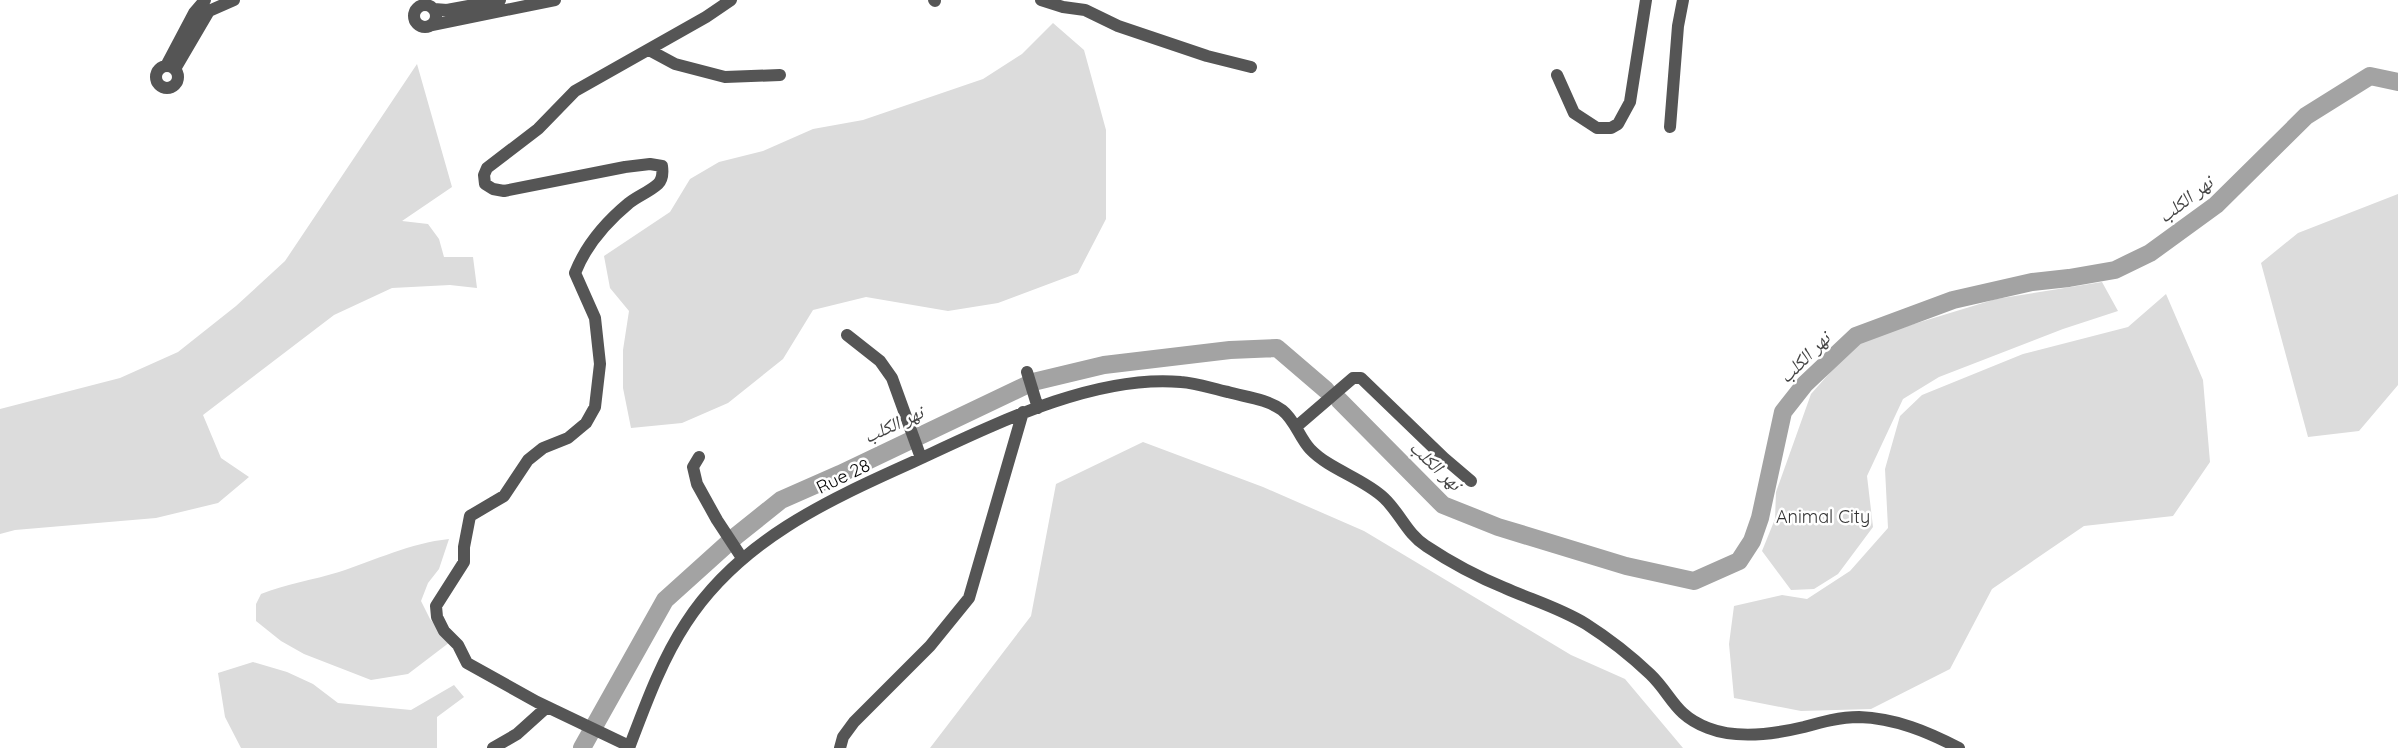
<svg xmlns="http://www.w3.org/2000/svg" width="2398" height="748" font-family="Quicksand,'Noto Naskh Arabic',sans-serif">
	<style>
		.green { fill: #dcdcdc }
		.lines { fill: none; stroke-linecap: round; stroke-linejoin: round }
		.river { stroke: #a3a3a3; stroke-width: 18 }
		.minor { stroke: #555; stroke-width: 12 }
		.labels { text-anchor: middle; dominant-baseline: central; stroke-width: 5; stroke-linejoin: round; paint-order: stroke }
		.street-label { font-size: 18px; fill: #000; stroke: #fff }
		.park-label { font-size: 18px; fill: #333; stroke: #fff }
		.water-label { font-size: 19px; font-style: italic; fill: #444; stroke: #fff }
	</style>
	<rect width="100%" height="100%" fill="#fff"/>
	<path class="green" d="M1053 23 1084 50 1106 130V219L1078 273 998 303 948 311 866 297 813 310 783 359 728 403 682 423 631 428 623 388V350L629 311 610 288 604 256 670 212 690 179 719 162 763 151 813 129 863 120 983 79 1022 54Z
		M417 64 452 187 402 221 428 224 439 239 444 257H473L477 288 450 285 392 288 334 315 203 415 221 458 249 477 218 503 156 518 15 530 0 534V409L120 378 178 352 236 306 285 261Z
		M2398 194V385L2359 431 2308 437 2261 263 2298 233Z
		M2102 282 2118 311 2063 329 1939 377 1903 399 1867 476 1873 527 1838 574 1814 589 1791 590 1762 551 1775 519 1776 492 1811 394 1858 341 1996 299Z
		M2166 294 2203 380 2210 462 2173 516 2084 526 1992 589 1950 669 1871 709 1801 711 1734 698 1729 644 1734 606 1782 595 1807 599 1850 571 1888 528 1885 469 1900 416 1922 395 2023 354 2128 327Z
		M1143 442 1263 487 1364 531 1571 655 1625 679 1683 748H930L1031 616 1056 484Z
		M449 539 439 569 428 583 421 601 430 619 450 642 408 674 371 680 304 654 281 641 256 621V604L261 594C286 584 313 580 339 572 376 560 410 543 449 539Z
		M253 662 287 672 313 684 338 703 411 710 454 685 464 697 437 717V748H241L225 717 218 673Z"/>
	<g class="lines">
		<path class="river" d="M1339 400 1443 505 1498 527 1626 566 1694 581 1739 561 1752 541 1760 518 1783 412 1805 384 1856 336 1953 300 2032 282 2069 278 2115 270 2150 253 2216 205 2306 116 2370 76 2398 82
			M582 748 665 600 736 536 781 500 840 474 1033 382 1104 365 1230 350 1277 348 1326 390"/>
		<path class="minor" d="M934 0 935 1
			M1041 0 1063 7 1085 10 1118 26 1207 56 1251 67
			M414 16a11 11 0 1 1 22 0a11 11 0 1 1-22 0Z
			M434 9 447 10 500 0
			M432 25 555 0
			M649 50 675 64 725 77 780 75
			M156 77a11 11 0 1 1 22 0a11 11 0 1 1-22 0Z
			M166 66 194 13 205 0
			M175 69 209 11 234 0
			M1557 75 1574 113 1597 128H1611L1618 124 1630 102 1646 0
			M1670 127 1678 26 1683 0
			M847 335 880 361 892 378 921 458
			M1027 372 1038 408
			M1296 427 1353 378H1361L1444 458 1471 481
			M699 457 693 467 697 484 717 520 742 558
			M629 746 537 702 467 663 458 645 444 631 437 617 436 606 464 562V547L470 516 504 496 528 460 543 448 568 438 586 423 595 407 600 364 595 318 575 273C586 245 606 222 629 203 638 196 649 192 658 184 663 179 663 173 662 166L650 164 625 167 504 191 493 189 485 184 484 175 487 168 538 129 575 91 706 17 731 0
			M493 748 517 734 547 707
			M629 748C645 706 661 661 686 623 739 541 826 501 913 462 991 426 1093 374 1181 382 1197 383 1213 389 1228 392 1246 397 1267 399 1282 410 1295 420 1299 437 1310 449 1330 470 1363 478 1384 498 1400 513 1407 534 1426 546 1450 562 1478 577 1505 588 1532 600 1560 608 1586 624 1608 638 1631 656 1650 674 1672 695 1674 715 1708 728 1736 739 1775 734 1804 727 1822 722 1840 717 1859 717 1895 718 1928 732 1959 748
			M840 748 843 737 854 722 930 646 969 598 1023 412"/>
	</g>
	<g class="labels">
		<g class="street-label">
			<text transform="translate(843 476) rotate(-26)">Rue 28</text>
		</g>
		<g class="park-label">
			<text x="1823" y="516">Animal City</text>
		</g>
		<g class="water-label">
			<text transform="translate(2185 199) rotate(-38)">نهر الكلب</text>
			<text transform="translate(1804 357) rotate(-45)">نهر الكلب</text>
			<text transform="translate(893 424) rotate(-25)">نهر الكلب</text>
			<text transform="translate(1436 465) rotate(43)">نهر الكلب</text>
		</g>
	</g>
</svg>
